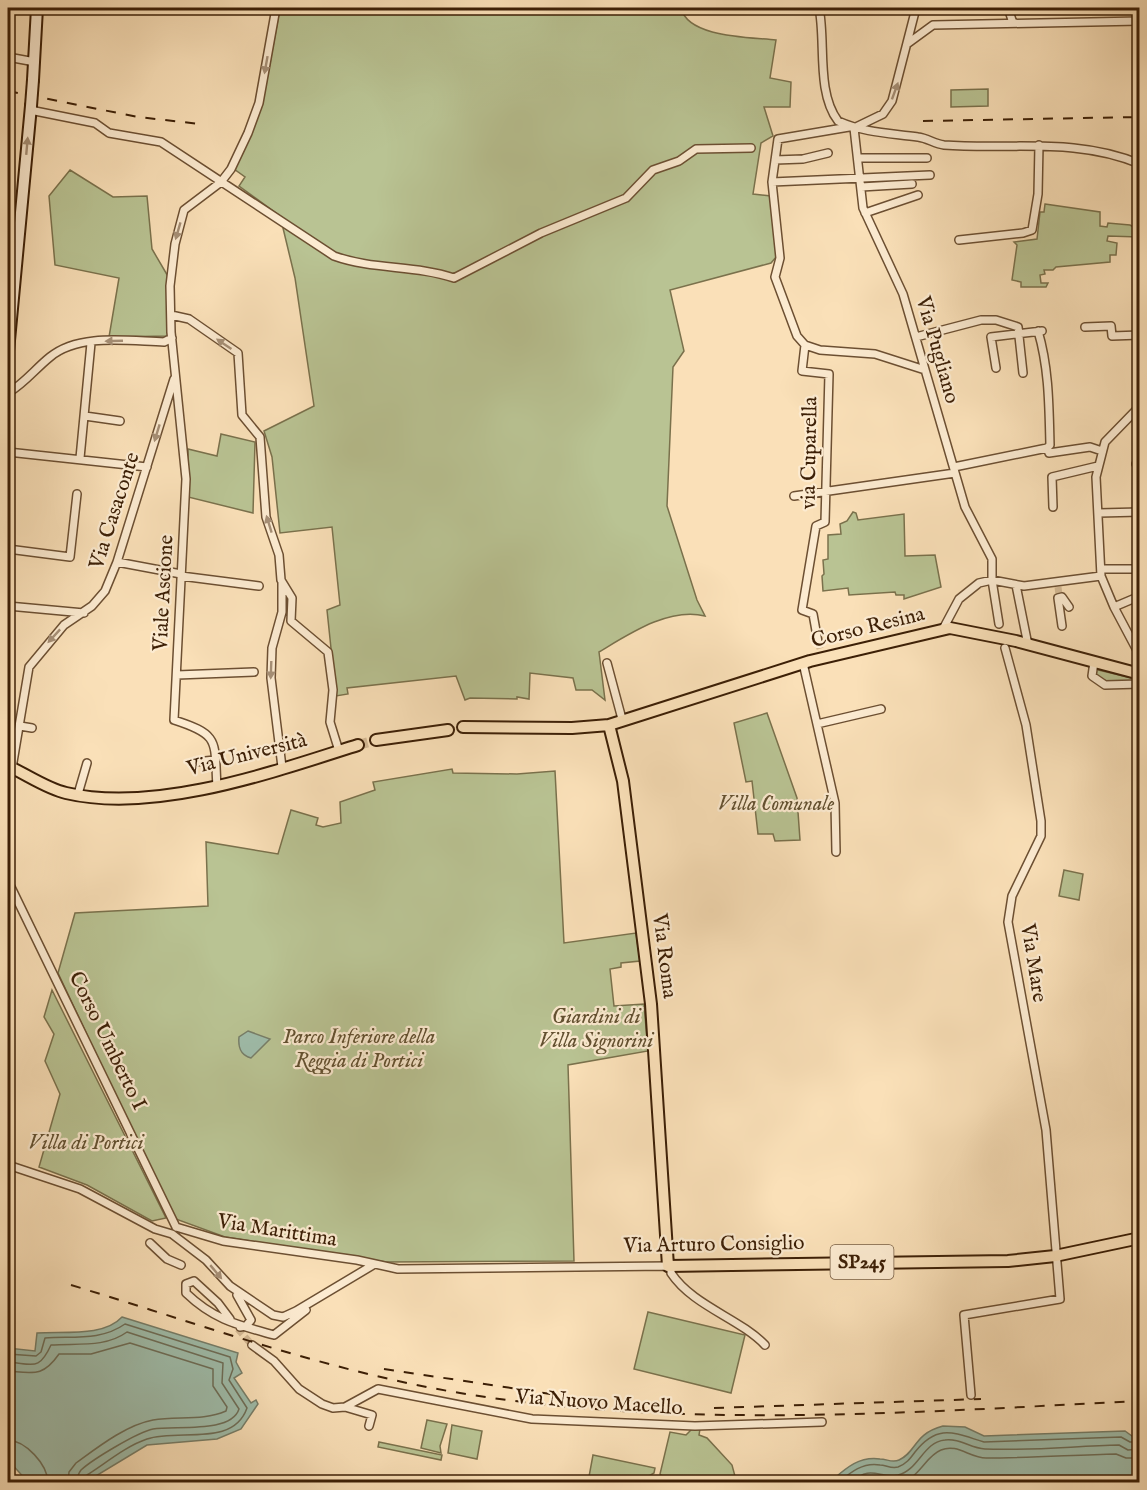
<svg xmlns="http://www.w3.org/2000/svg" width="1147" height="1490" font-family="'IM FELL English',serif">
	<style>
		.green { fill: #b9c393; stroke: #7a714c; stroke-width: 1.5 }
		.water { fill: #9fbdab; stroke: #777e69; stroke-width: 1.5 }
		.pier { fill: #fae0b8 }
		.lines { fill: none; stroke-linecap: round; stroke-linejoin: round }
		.shore { stroke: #6e6e58; stroke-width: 1.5 }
		.street-tunnel { stroke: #d4b994; stroke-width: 7; stroke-dasharray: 7 3.5; stroke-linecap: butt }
		.primary-tunnel { stroke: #d4b994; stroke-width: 10; stroke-dasharray: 10 5; stroke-linecap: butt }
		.street-casing { stroke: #6c4f32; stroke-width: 10 }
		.secondary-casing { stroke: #3c1f06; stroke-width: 14 }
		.primary-casing { stroke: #3c1f06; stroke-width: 14 }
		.street { stroke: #fcebd1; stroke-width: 7 }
		.secondary { stroke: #fcebd1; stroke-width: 10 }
		.primary { stroke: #fae0b8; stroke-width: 10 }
		.rail { stroke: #3c1f06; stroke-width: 2; stroke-dasharray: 10 10; stroke-linecap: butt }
		.secondary-bridge-casing { stroke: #3c1f06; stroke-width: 14; stroke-linecap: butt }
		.secondary-bridge { stroke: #fcebd1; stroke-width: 10 }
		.oneway { fill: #a68f76 }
		.labels { text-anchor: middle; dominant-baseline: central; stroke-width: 4.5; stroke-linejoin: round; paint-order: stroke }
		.shield { fill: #fcebd1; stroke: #765c43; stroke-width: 1.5 }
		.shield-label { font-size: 20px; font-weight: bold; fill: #3c1f06 }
		.street-label { font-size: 21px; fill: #3c1f06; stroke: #fcebd1 }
		.park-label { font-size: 21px; font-style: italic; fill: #625030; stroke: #fcebd1 }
	</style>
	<rect width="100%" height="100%" fill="#fae0b8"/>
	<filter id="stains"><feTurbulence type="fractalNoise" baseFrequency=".00333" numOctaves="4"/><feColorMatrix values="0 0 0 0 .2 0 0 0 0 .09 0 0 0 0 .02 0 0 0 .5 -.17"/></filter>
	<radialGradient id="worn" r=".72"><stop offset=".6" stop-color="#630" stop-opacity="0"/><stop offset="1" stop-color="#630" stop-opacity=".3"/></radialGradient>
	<path class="green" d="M280 8H681C688 38 751 37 776 40L770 78 791 82 790 107H764L773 136 761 143 753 194 771 196 777 256 771 263 670 290 684 351 673 367 667 506 697 600 705 616C669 607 629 634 599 652L605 700 592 690H576L573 678 530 673 529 699 517 697V699L470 698 465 700 456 676 347 688 348 694 336 696 327 610 340 605 332 527 280 533 272 457 264 431 314 406 295 278 283 228 287 221 239 186 245 177 234 169 255 123 265 90Z
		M988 89V106L951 107V90Z
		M70 170 113 197 147 196 152 249 169 278V336L109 337 119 278 55 265 49 196Z
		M1045 204 1100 212V226L1107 227 1108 223 1130 225 1137 229 1139 237 1108 236 1107 241 1117 243 1116 255H1110V262L1056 267 1053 270H1044L1045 274 1040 275 1041 283H1048L1046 287H1021V282L1012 280 1017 245 1014 242 1037 239 1040 212H1044Z
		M221 434 255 442 253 513 188 497V449L217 456Z
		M853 512 856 513 858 520 904 514 905 556 935 555 941 587 904 599V595H896L895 592 849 595 848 588 823 591 822 576 824 574 823 560 828 559V535L841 534 840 524 847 521Z
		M1094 669 1136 679V684L1111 683 1093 675Z
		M767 713 797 798 800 840 775 841 773 834H758L752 781 746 782 734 723Z
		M452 769 453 773 517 774 555 771 564 943 636 933 640 961 621 963V967L610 969 614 1006 644 1004 648 1051 568 1065 574 1261 386 1262 225 1237 173 1218 58 973 75 913 208 906 206 842 278 854 291 810 318 818 316 825 323 827 341 823 340 802 375 790 373 782Z
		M1064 870 1083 874 1079 900 1059 896Z
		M52 990 166 1218 152 1221 87 1185 39 1167 60 1094 45 1061 54 1034 44 1017Z
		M648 1312 745 1335 731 1393 634 1369Z
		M427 1420 447 1424 440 1446 441 1453 421 1448Z
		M452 1425 482 1431 477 1459 448 1453Z
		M692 1429H700L699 1435 707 1438 732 1465 736 1480 747 1479V1482H668L660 1474 670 1432 686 1435Z
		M379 1442 442 1455 441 1460 378 1447Z
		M593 1455 655 1468 654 1473 639 1482H588Z"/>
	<path class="water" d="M248 1031 270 1039 251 1058C240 1055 238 1047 239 1037Z
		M122 1317 238 1353 236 1362 242 1373 234 1378 251 1403 256 1400 258 1404 241 1429 217 1439 147 1445 86 1482H28L8 1460V1348L35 1351 37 1333C64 1331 104 1337 122 1317Z
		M943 1426 965 1427 984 1436 1125 1431 1132 1436H1139V1482H830C845 1469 858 1456 880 1459 887 1459 892 1463 899 1460 917 1452 913 1434 943 1426Z"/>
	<path class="pier" d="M183 1476 245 1478 250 1482 183 1479 164 1482Z"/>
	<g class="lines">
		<path class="shore" d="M8 1354 36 1356 41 1352 45 1338C73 1336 101 1341 125 1324L230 1357 233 1369 229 1380 247 1408C233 1448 178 1428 147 1439 126 1446 106 1463 87 1475L84 1482
			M8 1362C34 1364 39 1371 51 1345 77 1343 105 1348 127 1332L223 1363 222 1383 239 1409C231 1434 174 1425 153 1429 138 1432 93 1459 81 1470 78 1474 77 1478 77 1482
			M8 1371C34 1373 43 1377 59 1354H91L130 1343 213 1369V1386L227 1407 226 1411C203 1421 178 1416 153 1420 126 1425 98 1447 76 1463L69 1472 68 1482
			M8 1440C26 1441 47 1464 48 1482
			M839 1482C851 1472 863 1462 880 1465 886 1465 891 1469 898 1467 906 1464 910 1459 915 1452 938 1423 954 1433 984 1442L1121 1437 1130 1442H1140
			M851 1482C872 1464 879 1479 898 1475 919 1470 923 1442 945 1440 960 1438 970 1448 985 1449 1029 1451 1075 1446 1119 1445L1128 1450 1140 1449
			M903 1482C921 1475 926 1456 941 1450 957 1443 970 1458 986 1458 1029 1458 1073 1455 1116 1454L1126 1458H1140"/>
		<path class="street-tunnel" d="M1058 587 1059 595
			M818 642 823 658
			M231 1321 252 1345"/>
		<path class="primary-tunnel" d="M358 745 376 740"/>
		<defs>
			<path id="street" d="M819 8C826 41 816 92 838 121 865 133 889 133 918 137 927 138 935 144 944 145 1011 150 1076 137 1140 164
				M916 8 892 101 883 114 854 128 863 208 903 294 965 507 992 559V580L999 624
				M1008 8 1013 23
				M907 44 933 25 1140 21
				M8 57 35 62
				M30 110 95 123 109 133 161 142 334 256C373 270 415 265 454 278L541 233 626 198 653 170 679 161 696 149 751 148
				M849 127 778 139 772 182 780 258 775 277 797 336 805 345 820 350 875 354 925 370
				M858 158H927
				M775 160 803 159 828 153
				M772 182 930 175
				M861 187 912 184
				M865 213 918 195
				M959 240 1023 233 1032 230 1038 194 1039 145
				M171 315 189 319 238 353 242 415 260 437 266 517 279 555 281 580 292 598 291 621 328 652 333 690 330 722 339 751
				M1085 327 1111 326 1112 336 1140 335
				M1038 331C1049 368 1049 406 1050 445L1047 448
				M916 337 981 320H996L1018 327 1023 373
				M805 345 802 371 829 374 825 522 816 526 802 610 813 614 818 642
				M996 368 991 337 1042 331
				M8 393C25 383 35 369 50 357 79 333 128 341 164 342L172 338
				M1140 406 1105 442 1096 477 1101 576 1114 607 1140 656
				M85 416 120 421
				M8 452 147 467
				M80 458 91 343
				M1136 464H1140
				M954 467 1047 448 1049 453 1090 447 1102 451
				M794 496 955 473
				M1053 507 1052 477 1098 466
				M1099 513 1140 512
				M8 549 70 557 77 494
				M117 562 181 574
				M1101 569H1140
				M181 576 259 586
				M282 583V612L272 648 271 678 282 767
				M1016 585 1028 645
				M8 606 84 613
				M1114 607 1140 596
				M1062 626 1058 598 1062 597 1069 607
				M943 629 959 599 979 583 992 580 1024 586 1101 576
				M1094 662 1092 676 1105 685 1140 684
				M607 663 622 719
				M803 663 835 803 836 852
				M177 675 254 672
				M817 724 881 709
				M20 726 32 728
				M195 762 215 760
				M12 768 29 667 64 625 92 606 105 591 117 562 174 379
				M217 787C214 741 221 735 174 720L186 479 171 332 170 286 175 244 184 210 221 182 231 169 248 133 259 103 276 8
				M78 794 87 763
				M8 881 176 1227
				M8 1165 80 1189 155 1229 172 1234 206 1260 230 1286 273 1315 283 1317 296 1311 373 1265
				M176 1227 223 1241 357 1260 398 1269 668 1266
				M150 1243 167 1259 181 1265
				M671 1266V1273C693 1306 739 1318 765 1345
				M237 1295 251 1320 246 1326 240 1327
				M230 1319 218 1303 194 1281 186 1284V1293C214 1320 238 1325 274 1335L306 1310
				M252 1345 274 1361 299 1389 322 1404 333 1408 345 1407 372 1415 369 1426
				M971 1395 964 1315 1060 1299 1046 1130 1008 922 1012 896 1041 836V821L1026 725 1005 648
				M345 1407 378 1389 532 1419 695 1426 822 1422"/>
			<path id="secondary" d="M33 80 37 8
				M8 351 31 106"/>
			<path id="primary" d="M609 725 623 781 651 1004 668 1266 1008 1261 1055 1256 1140 1238
				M463 727 572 728 609 725 810 661 950 628 1016 641 1140 674
				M376 740 448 730
				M8 769 12 768C29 776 48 789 66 793 155 814 273 772 358 745"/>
		</defs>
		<use href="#street" class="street-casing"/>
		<use href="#secondary" class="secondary-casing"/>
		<use href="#primary" class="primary-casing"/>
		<use href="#street" class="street"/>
		<use href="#secondary" class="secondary"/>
		<use href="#primary" class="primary"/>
		<path class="rail" d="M8 91 138 117 200 124
			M923 121 1140 117
			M71 1285C200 1324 327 1371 460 1393 685 1430 913 1412 1140 1401
			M384 1369 598 1401
			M714 1408 981 1399"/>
		<defs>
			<path id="secondary-bridge" d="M31 106 33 80"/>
		</defs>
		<use href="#secondary-bridge" class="secondary-bridge-casing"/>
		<use href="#secondary-bridge" class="secondary-bridge"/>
	</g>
	<defs><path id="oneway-solid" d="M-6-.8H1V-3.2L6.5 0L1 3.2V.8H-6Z" transform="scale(1.5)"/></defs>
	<g class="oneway">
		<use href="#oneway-solid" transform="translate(266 65) rotate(100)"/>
		<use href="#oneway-solid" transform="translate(895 91) rotate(-70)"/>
		<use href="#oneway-solid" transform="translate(27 146) rotate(-85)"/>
		<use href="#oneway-solid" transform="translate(178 231) rotate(106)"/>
		<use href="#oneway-solid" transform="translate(114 341) rotate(178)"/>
		<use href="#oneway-solid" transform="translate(224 344) rotate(-146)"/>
		<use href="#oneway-solid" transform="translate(157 433) rotate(107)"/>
		<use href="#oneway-solid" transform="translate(269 524) rotate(-107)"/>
		<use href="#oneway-solid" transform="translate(54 636) rotate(133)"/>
		<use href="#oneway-solid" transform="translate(271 670) rotate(92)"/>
		<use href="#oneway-solid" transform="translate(216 1272) rotate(50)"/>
	</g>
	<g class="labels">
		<rect class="shield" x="830.5" y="1245" width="63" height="34" rx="4.5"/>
		<g class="shield-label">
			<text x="862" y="1262">SP245</text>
		</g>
		<g class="street-label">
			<text transform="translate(937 350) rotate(74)">Via Pugliano</text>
			<text transform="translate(810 453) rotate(-89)">via Cuparella</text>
			<text transform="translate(115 511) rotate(-72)">Via Casaconte</text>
			<text transform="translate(164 593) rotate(-87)">Viale Ascione</text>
			<text transform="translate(868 628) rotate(-14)">Corso Resina</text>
			<text transform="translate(247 755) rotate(-14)">Via Università</text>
			<text transform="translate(664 956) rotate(83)">Via Roma</text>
			<text transform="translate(1033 963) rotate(81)">Via Mare</text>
			<text transform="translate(107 1041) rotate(64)">Corso Umberto I</text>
			<text transform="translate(277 1231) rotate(9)">Via Marittima</text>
			<text transform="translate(714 1245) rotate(-1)">Via Arturo Consiglio</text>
			<text transform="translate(599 1403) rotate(4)">Via Nuovo Macello</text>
		</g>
		<g class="park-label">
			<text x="776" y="804">Villa Comunale</text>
			<text x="596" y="1017">Giardini di<tspan x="596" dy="24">Villa Signorini</tspan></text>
			<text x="359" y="1037">Parco Inferiore della<tspan x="359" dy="24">Reggia di Portici</tspan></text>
			<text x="86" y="1143">Villa di Portici</text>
		</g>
	</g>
	<rect width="1147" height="1490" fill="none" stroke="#fae0b8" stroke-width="30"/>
	<rect x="9" y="9" width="1129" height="1472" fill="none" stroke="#3c1f06" stroke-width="3"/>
	<rect x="15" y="15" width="1117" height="1460" fill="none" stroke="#3c1f06" stroke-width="1.5"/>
	<rect width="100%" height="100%" filter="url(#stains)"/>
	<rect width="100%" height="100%" fill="url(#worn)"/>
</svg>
